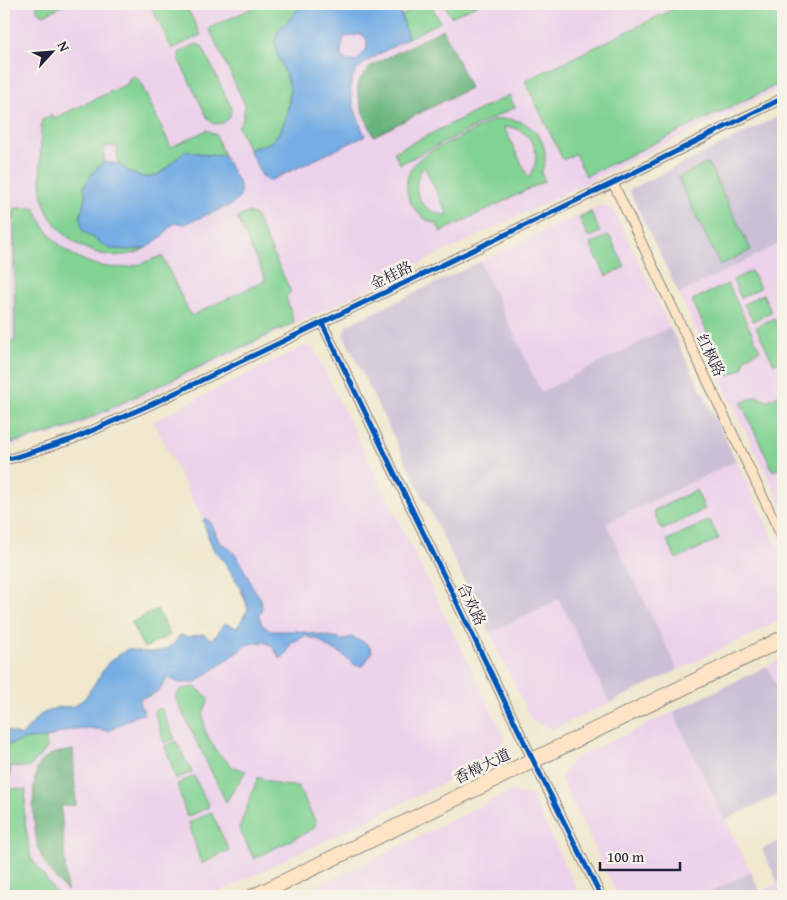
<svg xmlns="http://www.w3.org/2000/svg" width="787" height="900" font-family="'Gentium Book Plus','Noto Serif SC',serif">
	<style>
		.built { fill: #ecd1ea }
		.industrial { fill: #cbbfd5 }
		.green { fill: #81d293; stroke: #527a67; fill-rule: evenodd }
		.forest { fill: #68b47d; stroke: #456b5c }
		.water { fill: #76ade4; stroke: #4c6890; fill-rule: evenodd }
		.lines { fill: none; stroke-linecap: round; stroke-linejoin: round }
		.secondary-casing { stroke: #898584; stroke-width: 11 }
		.secondary { stroke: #fee4c5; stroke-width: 9 }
		.cycleway-casing { stroke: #f7f3e8; stroke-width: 8 }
		.cycleway { stroke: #0057b8; stroke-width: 5 }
		.labels { text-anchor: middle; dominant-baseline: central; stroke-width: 5; stroke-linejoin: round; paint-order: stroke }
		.street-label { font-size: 15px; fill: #22223b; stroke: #f7f3e8 }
	</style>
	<rect width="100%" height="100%" fill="#f7f3e8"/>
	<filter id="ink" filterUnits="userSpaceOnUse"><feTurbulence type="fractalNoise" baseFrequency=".02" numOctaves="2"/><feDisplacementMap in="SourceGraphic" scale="10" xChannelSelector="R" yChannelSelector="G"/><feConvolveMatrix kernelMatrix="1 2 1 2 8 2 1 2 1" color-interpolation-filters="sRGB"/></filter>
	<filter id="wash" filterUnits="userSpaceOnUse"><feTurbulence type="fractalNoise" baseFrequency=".0096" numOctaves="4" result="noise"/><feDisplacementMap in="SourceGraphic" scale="20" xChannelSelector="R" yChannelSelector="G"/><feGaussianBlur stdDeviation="1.12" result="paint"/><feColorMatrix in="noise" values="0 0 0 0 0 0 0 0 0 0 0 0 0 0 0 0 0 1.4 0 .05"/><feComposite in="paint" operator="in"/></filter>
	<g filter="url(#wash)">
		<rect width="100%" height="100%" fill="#f0e8ce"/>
		<path class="built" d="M4 4H783V87L148 396 68 431 4 448Z
			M600 205 613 209 670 327 541 392 480 262Z
			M783 242V509L679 294Z
			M305 346 313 347 505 738 495 758 211 896H4V746L72 729 90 728 109 731 138 714H143L140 708 139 698H149L154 694 165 684 167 677 195 683 248 644 264 642 273 646 279 658 286 654 291 643 305 636 319 640 327 647 339 652 355 665 363 666 372 652 366 642 351 637 341 641 339 638 312 633 271 631 262 625 259 615 262 608 258 593 253 587 237 556 228 547 219 542 212 524 207 519 205 518 203 520 153 421Z
			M736 461 783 558V619L678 670 606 523Z
			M559 599 610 703 553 729 532 721 490 633Z
			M783 658V700L767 666Z
			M673 712 751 872 702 896H618L561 778 572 760Z
			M510 791 531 795 580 896H295L375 859Z
			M783 881V896H762L760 892Z"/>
		<path class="industrial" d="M783 114V242L679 294 629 190Z
			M480 262 541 392 670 327 736 461 606 523 678 670 610 703 559 599 490 633 343 334 347 325Z
			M767 666 783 700V792L725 820 673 712Z
			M783 839V881L778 883 762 849Z
			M751 872 762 896H702Z"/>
		<path class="green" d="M37 4H66L44 15 37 11Z
			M150 4H185L201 35 172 49Z
			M261 4H301L297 13 277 32 283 67 290 84 287 116 281 129 271 142 249 150 238 127 243 119 245 105 209 28Z
			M415 4H431L440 22 408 38 402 16 411 10Z
			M444 4H478L451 17Z
			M684 4H783V82L586 176 575 154 563 160 525 81Z
			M196 44 202 46 231 107 230 117 223 123 213 124 208 119 179 60V53Z
			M133 76 139 80 171 147 207 130 216 135 224 156 206 155 186 150C157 174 155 190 118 164L117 147 104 146V162L93 172 84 187 86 193 80 217 128 250 146 248C109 269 60 244 45 206 38 185 41 147 41 125L42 120 51 115 53 119 129 83 128 79Z
			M509 95 515 107 400 164 394 152Z
			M503 119C532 117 555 146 541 173L545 181 441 232 437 224C424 221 414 211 409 199 398 165 427 152 452 141 466 134 480 127 494 120ZM504 127C531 126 546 156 528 177ZM424 166 448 215C421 215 407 187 424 166Z
			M708 163 751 250 720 265 678 178Z
			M14 208H35C39 216 42 225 48 232 66 257 102 273 133 266 142 264 152 259 162 256L191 316 266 280 237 218 249 212 255 215 291 292 286 297 294 323 68 428 4 445V341H15Z
			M591 212 600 232 588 238 579 217Z
			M609 235 625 267 606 276 590 244Z
			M751 271 760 288 741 298 733 280Z
			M728 284 760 350 746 357 742 369 727 376 692 300Z
			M763 294 771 312 753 321 744 304Z
			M774 318 783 338V359L774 364 756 327Z
			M781 394 783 400V466L773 471 741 403 756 396 767 401Z
			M696 490 705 509 662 530 653 511Z
			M710 520 719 539 676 559 667 540Z
			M157 609 170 635 144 648 131 623Z
			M195 687 209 698 203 714 205 731 216 751 233 767 246 771 226 802 175 697 181 689Z
			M161 708 175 739 164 743 154 710Z
			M46 738 47 748 29 768 11 766 8 788 26 790 24 817 31 858 58 896H4V746L26 739Z
			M176 741 192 772 176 779 165 746Z
			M194 776 209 807 187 817 177 784Z
			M258 777 280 785 298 786 316 823 313 829 254 859 239 828Z
			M211 812 229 850 201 864 189 823Z"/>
		<path class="forest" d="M443 29 470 88 374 136 363 113 358 94V82L371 66Z
			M73 750 76 805 61 806 67 891C57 880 45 867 40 853 33 836 29 776 41 762 50 752 61 752 73 750Z"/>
		<path class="water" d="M301 4H385L389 8 399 7 408 38C351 71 336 68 365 136L269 181 262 176 249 150C255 147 265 145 271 142 285 133 294 96 288 81 284 69 275 54 275 41 276 27 295 18 301 4ZM362 34 367 40V49L357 61H348L341 57V49L344 37Z
			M186 150 206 155 224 156 240 185V197L233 204 185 224 177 223 171 225 164 235 146 248 128 250 110 249 83 231C76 213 89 201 84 187L93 172 104 162 118 164 131 173 146 178 160 174Z
			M205 518 212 524 219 542 228 547 237 556 253 587 261 599 262 609 259 615 262 625 271 631H298L339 638 341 641 351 637C360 641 369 641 372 652L363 666 355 665 339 652 327 647 319 640 305 636 291 643 286 654 282 658H279L273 646 264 642 248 644 195 683H179L167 677C162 690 153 697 140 698V708H143L144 714 137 715 109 731 90 728 72 729 46 738 26 739 4 746V729L21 736 40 715 55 708 74 706 85 698 108 663 127 649C144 652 159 656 173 644 177 641 177 637 180 635L187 637 203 634 211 639 217 635 223 624H227L237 628 248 609C243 590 233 574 222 559 220 556 216 554 214 550 209 541 206 530 203 520Z"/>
	</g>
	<g filter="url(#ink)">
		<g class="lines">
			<defs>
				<path id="secondary" d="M613 183 783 539
					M322 323 531 756 601 896
					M4 459 13 458 73 439 152 404 613 183 783 98
					M248 896 783 635
					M262 896 783 642"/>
			</defs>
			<use href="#secondary" class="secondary-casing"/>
			<use href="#secondary" class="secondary"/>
			<defs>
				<path id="cycleway" d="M322 323 531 756 601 896
					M4 459 13 458 73 439 152 404 613 183 783 98"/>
			</defs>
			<use href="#cycleway" class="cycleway-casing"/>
			<use href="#cycleway" class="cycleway"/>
		</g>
	</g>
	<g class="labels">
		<g class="street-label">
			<text transform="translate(391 275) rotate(-26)">金桂路</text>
			<text transform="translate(711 355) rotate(64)">红枫路</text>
			<text transform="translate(472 604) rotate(64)">合欢路</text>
			<text transform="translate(482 766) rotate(-26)">香樟大道</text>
		</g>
	</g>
	<rect width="787" height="900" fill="none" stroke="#f7f3e8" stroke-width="20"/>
	<g transform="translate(52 52) rotate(64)" stroke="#f7f3e8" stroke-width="4" paint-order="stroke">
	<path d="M0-4L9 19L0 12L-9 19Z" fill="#22223b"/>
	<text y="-8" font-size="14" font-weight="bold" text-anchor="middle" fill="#22223b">N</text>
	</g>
	<path d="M600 862v8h80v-8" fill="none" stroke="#22223b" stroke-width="2.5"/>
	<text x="607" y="862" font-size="15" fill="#22223b" stroke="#f7f3e8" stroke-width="4" paint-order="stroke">100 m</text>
</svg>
